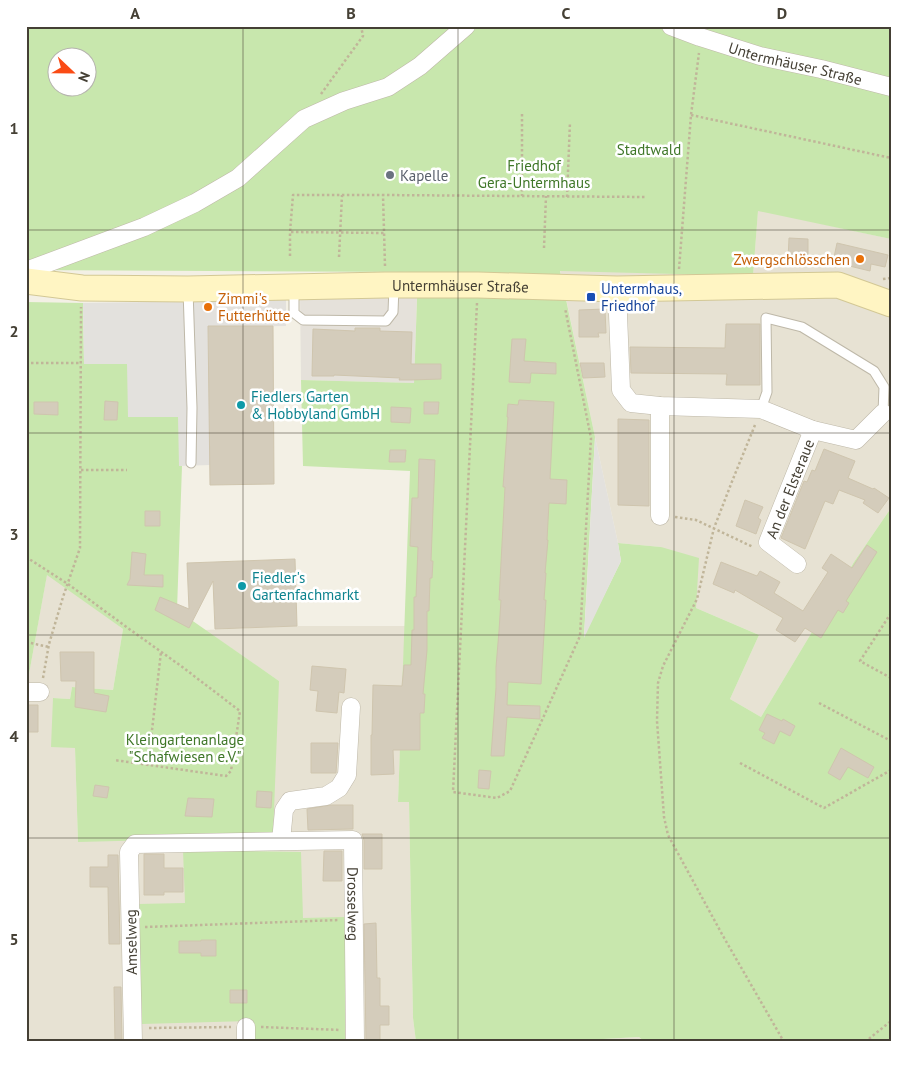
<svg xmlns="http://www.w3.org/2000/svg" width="917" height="1068" font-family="'PT Sans',sans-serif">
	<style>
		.residential { fill: #e7e2d3 }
		.industrial { fill: #e5e1da }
		.green { fill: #c8e7ad; fill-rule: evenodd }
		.parking { fill: #e3e1dd }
		.building { fill: #d4ccbb; stroke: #cfc5ae }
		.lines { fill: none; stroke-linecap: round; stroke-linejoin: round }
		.service-casing { stroke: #beb8a8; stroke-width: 11 }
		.minor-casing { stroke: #beb8a8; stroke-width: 19 }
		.secondary-casing { stroke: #d3c895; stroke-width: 27 }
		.path { stroke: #c0b599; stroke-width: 2.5; stroke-dasharray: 2.5 2.5; stroke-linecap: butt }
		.service { stroke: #fff; stroke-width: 9 }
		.minor { stroke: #fff; stroke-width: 18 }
		.secondary { stroke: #fff5c3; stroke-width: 25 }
		.grid { fill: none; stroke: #454035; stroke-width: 1; stroke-opacity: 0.55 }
		.worship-dot { fill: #6b7280; stroke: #fff; stroke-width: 2 }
		.food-dot { fill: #e8710a; stroke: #fff; stroke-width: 2 }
		.transit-dot { fill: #1a4fb4; stroke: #fff; stroke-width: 2 }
		.culture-dot { fill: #0f9aa8; stroke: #fff; stroke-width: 2 }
		.labels { text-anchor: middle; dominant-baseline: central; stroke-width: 5; stroke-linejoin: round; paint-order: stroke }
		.street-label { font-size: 15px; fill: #454035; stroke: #fff }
		.park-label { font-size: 15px; fill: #3f7728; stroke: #fff }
		.worship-label { font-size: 15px; fill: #5b616d; stroke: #fff; text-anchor: start }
		.food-label { font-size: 15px; fill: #c56008; stroke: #fff; text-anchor: end }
		.transit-label { font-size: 15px; fill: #164399; stroke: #fff; text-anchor: start }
		.culture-label { font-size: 15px; fill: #0d838f; stroke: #fff; text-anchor: start }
		.neatline { fill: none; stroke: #454035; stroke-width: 2 }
		.grid-label { font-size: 16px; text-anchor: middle; font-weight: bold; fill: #454035 }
	</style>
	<rect width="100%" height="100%" fill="#f3f0e5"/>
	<path class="residential" d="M758 210 891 239V508L854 562 761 717 730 699 759 635 696 608 661 547 618 543 595 437 560 270 753 276Z
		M47 574 123 629 113 690 72 687 70 699 53 698 75 747 78 842 279 681 205 630 297 626H405L398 801 409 802 413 1018 416 1042H26V685H27Z
		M639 1037 645 1042H549Z"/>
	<path class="industrial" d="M300 296 417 297 414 383 301 380Z"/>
	<path class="green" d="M26 26H891V239L758 211 753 276 560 271 595 437 584 636 621 561 618 543 661 547 699 558 696 608 759 635 730 699 761 717 854 562 891 508V1042H645L639 1037 549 1042H416L413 1018 409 802H398L410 471 303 466 301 380 414 383 418 272 26 270ZM58 58H88V88H58Z
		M26 302 83 303 84 364H127L179 417V465L182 466 177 610 279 681 273 837 78 842 75 748 51 747 53 698 70 699 72 687 113 690 123 629 47 575 27 685H26Z
		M183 850 301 852 303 918 345 917V1042H250L249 1021 142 1024 138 904 185 903Z"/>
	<path class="parking" d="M286 300V326L208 327 210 465 179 466 178 417H128L127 364H84L83 303Z
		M595 437 618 543 621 561 584 638Z"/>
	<path class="building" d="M789 238 808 239V260H788Z
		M837 243 888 255 885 267 871 264 870 271 833 262Z
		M605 309 606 333H598L599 337H579V310Z
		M726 324H760V385H726L727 374 631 373 630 347 725 348Z
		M208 326H273L274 484 210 485Z
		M355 328H380V331L412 332 411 364H441V379L411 380H399L400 378 334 375V376H312L313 329 355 331Z
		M512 339H526L524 361 556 363V374L531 373 530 383 509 382Z
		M580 363H604L605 377 583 378Z
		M519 400 554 402 550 479 567 480 566 504 549 503 547 540H548L545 573H546L544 600H546L541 684 508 682 507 705 540 706V719L507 717 504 756H491L496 688V667L499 631 501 600H499L505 487H503L508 417H507L508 404 518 405Z
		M105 401 118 402 117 420H104Z
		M34 402H58V415L34 414Z
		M424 402H439L438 414H424Z
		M391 407 411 408 410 423 391 422Z
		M618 419 649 420V506L618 505Z
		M824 449 855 461 848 478 873 489 874 488 889 498 878 513 863 503 865 500 839 490 833 504 825 501 805 549 781 538 804 481 807 482 812 470 815 471Z
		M390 450H406L405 462H389Z
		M419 459 435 460 431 561H433L432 578H430L429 611H427V650L423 694H425L424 713H420V750H393L394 774 371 775V735H372L373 685 402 686 404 665H411L412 630H414V597H416L418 547 410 546 412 498H418Z
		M745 500 763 507 758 518 761 520 756 534 736 526Z
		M145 511H160V526H145Z
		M867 545 877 552 846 601 849 603 843 613 838 610 821 638 805 628 795 642 776 630 783 618 735 590 734 593 713 584 721 562 757 576 760 571 780 582 774 593 803 611 828 572 822 568 831 554 852 568Z
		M132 552 146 554 144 575H163V587L127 585 130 579Z
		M295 559 297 626 215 629 213 581 189 628 155 610 160 597 189 609 187 563Z
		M60 652H94V693L109 696 106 712 75 707 76 681H61Z
		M312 666 346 669 344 693 339 692 337 713 316 711 318 691 310 690Z
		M26 705H38V732H26Z
		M767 714 782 721 783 719 795 726 790 736 780 731 774 744 762 738 765 733 759 730Z
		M311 743H338L336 773H311Z
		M841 748 874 767 868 778 848 767 840 780 828 773Z
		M479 770 491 771 489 789 478 788Z
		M95 785 109 787 107 798 93 796Z
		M257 791 272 792 271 808 256 807Z
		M188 798 214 799 212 817 185 816Z
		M331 805H353V829L308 830 307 809Z
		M362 834H382V869H364V840Z
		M324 851H342V881H323Z
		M144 854H164V868H183V892H164V895H144Z
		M108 855H118L120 944H109L108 887H90V867H108Z
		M376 923 377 978H380V1006H389V1025H380V1042H366L364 924Z
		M201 940H216V956H201V953H179V941H201Z
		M114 987H121L122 1042H115Z
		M230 990H247V1003H230Z"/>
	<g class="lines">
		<defs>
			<path id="service" d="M294 287V313L303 320 386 321 393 312 394 287
				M188 290 192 408 191 463
				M761 409 767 392 766 318 802 327 874 371 884 387 883 413"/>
			<g id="minor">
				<path id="s1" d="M671 26 700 37 760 56 821 69 891 87"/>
				<path d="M26 271 144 227 195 203 238 178 304 119 344 101 388 87 420 66 466 26"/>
				<path d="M617 289 621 390 631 403 660 406 761 409 813 430 856 440 883 413"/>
				<path d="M660 406V516"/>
				<path id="s2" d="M797 564 768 542 813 430"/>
				<path d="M26 692H40"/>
				<path d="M281 841 284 810 290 801 326 796 339 788 347 775 351 707"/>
				<path d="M246 1027V1042"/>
				<path id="s3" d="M133 1042 129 852 135 844 353 840 355 1042"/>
			</g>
			<g id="secondary">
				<path id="s4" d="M26 281 82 288 188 289 385 285H478L617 289 838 285 891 304"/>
			</g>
		</defs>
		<use href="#service" class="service-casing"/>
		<use href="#minor" class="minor-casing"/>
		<use href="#secondary" class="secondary-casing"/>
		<path class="path" d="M321 94 363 36 361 26
			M522 114V196
			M691 115 891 158
			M567 197 570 122
			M291 232 384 233
			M544 248 546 196
			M290 256V232L293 195H383
			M339 257 342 195
			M385 266 383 195 646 197
			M679 269 691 115 699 53
			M883 279 891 278
			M477 303 453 792 497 798 510 791 580 636 591 438 565 308
			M26 363H81
			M755 425 733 479 714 528 697 599 663 666 658 683 657 721 664 817 668 835 723 936 784 1042
			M81 470H127
			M675 517 696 520 753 547
			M26 557 68 584 132 631 181 666 240 711 231 771 226 776 114 760
			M891 613 860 661 891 678
			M26 642 49 647
			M43 678 49 644 63 597 80 548 81 307
			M819 703 891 741
			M740 763 824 808 891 770
			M148 765 161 652
			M145 927 339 920
			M261 1027 341 1030
			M149 1028 231 1027
			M865 1042 891 1021"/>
		<use href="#service" class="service"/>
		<use href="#minor" class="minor"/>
		<use href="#secondary" class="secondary"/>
	</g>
	<path class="grid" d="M243 26V1042M458 26V1042M674 26V1042M26 230H891M26 433H891M26 635H891M26 838H891"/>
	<circle class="worship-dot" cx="390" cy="175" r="5"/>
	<g class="food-dot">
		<circle cx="860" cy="259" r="5"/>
		<circle cx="208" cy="307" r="5"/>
	</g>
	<rect class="transit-dot" x="586" y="292" width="10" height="10" rx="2.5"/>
	<g class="culture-dot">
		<circle cx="241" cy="405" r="5"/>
		<circle cx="242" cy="586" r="5"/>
	</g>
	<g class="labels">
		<g class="street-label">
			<text stroke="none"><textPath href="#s1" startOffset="130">Untermhäuser Straße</textPath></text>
			<text stroke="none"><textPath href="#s4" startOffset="435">Untermhäuser Straße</textPath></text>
			<text stroke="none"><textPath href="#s2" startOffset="94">An der Elsteraue</textPath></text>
			<text stroke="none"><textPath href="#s3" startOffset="482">Drosselweg</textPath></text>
			<text transform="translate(131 942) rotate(-91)">Amselweg</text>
		</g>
		<g class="park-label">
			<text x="649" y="149">Stadtwald</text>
			<text x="534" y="165">Friedhof<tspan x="534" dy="17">Gera-Untermhaus</tspan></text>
			<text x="185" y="739">Kleingartenanlage<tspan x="185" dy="17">"Schafwiesen e.V."</tspan></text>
		</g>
		<g class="worship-label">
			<text x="400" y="175">Kapelle</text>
		</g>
		<g class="food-label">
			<text x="850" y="259">Zwergschlösschen</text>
			<text x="218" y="298" text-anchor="start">Zimmi's<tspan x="218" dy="17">Futterhütte</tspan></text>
		</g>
		<g class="transit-label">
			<text x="601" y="288">Untermhaus,<tspan x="601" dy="17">Friedhof</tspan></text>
		</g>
		<g class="culture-label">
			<text x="251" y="396">Fiedlers Garten<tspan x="251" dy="17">&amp; Hobbyland GmbH</tspan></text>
			<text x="252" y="577">Fiedler's<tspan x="252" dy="17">Gartenfachmarkt</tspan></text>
		</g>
	</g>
	<rect width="917" height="1068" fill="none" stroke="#ffffff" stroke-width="55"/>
	<g transform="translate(72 72) rotate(112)"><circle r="24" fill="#ffffff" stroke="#b5b3ae"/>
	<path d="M0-4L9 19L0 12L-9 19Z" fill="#fa4b15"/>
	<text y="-8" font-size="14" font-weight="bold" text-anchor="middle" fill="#454035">N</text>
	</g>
	<rect x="28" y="28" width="862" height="1012" class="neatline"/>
	<g class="grid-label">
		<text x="135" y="19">A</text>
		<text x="351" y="19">B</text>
		<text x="566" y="19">C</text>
		<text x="782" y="19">D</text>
		<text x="14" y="134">1</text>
		<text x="14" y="337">2</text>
		<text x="14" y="540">3</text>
		<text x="14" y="742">4</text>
		<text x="14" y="945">5</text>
	</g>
</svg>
